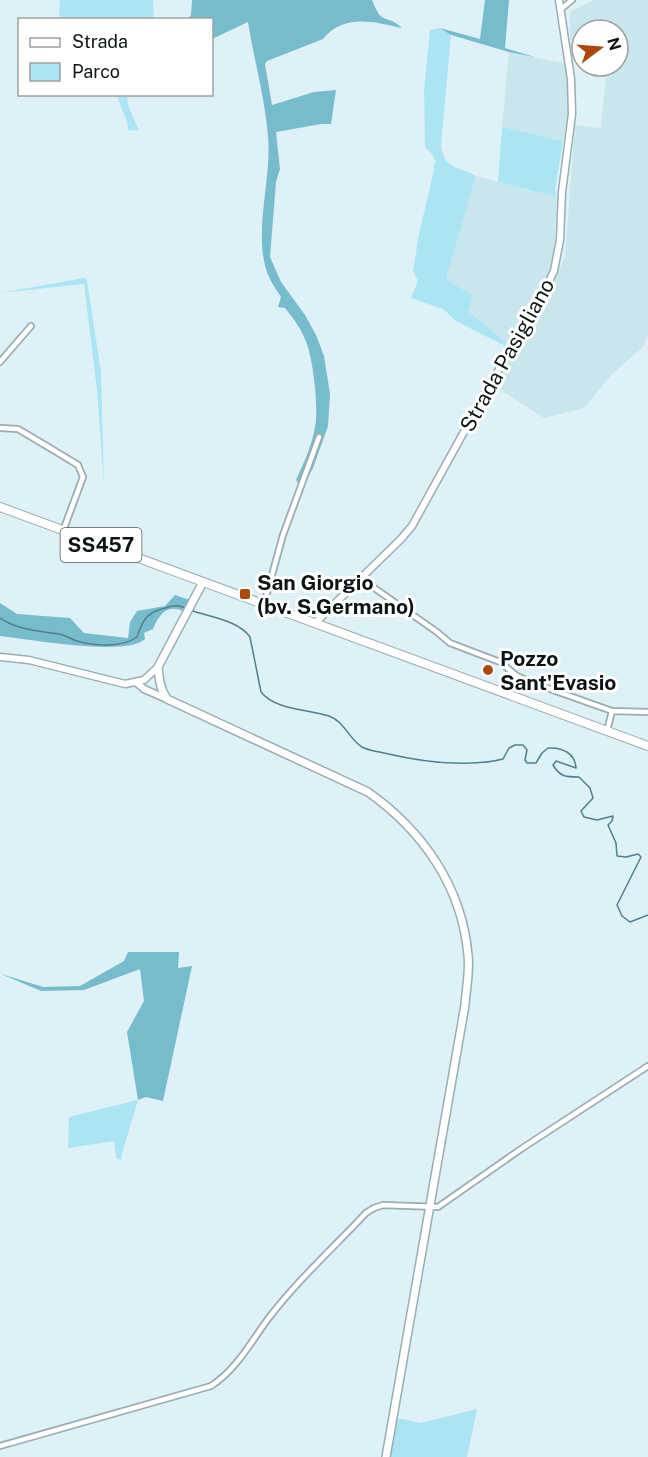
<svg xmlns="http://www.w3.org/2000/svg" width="648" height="1457" font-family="'Public Sans',sans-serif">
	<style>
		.built { fill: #c9e6ed }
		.green { fill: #abe5f4 }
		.forest { fill: #76bccd }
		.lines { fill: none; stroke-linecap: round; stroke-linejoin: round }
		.stream { stroke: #4e818d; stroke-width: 1.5 }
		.minor-casing { stroke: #9aadb1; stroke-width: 8 }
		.tertiary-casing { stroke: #9aadb1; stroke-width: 9 }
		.secondary-casing { stroke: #9aadb1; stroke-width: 10 }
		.primary-casing { stroke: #9aadb1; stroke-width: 10 }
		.minor { stroke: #fff; stroke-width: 4.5 }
		.tertiary { stroke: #fff; stroke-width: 6 }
		.secondary { stroke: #fff; stroke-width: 7 }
		.primary { stroke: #fff; stroke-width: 8 }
		.poi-dot { fill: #ab490d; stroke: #fff; stroke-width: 2 }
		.labels { text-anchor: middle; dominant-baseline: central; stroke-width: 6; stroke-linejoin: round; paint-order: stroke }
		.shield { fill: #fff; stroke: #555a5a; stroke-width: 1.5 }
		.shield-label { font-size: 20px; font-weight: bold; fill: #0c1314 }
		.street-label { font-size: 21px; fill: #0c1314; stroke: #fff }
		.poi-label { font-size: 21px; font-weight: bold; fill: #0c1314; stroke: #fff; text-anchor: start }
	</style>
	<rect width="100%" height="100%" fill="#ddf1f6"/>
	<path class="built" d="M594 0H648V335L643 347 612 374 584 408 544 418 495 386 514 350 549 295 565 256 575 125 601 128 607 66H618V30H582V39L570 41V12Z
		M509 52 567 64 570 98 569 115 563 141 502 127Z
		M476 176 557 197 554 255 548 275 510 345 468 311 446 279Z"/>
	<path class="green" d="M60 0H153L154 19H59Z
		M440 28 451 35 441 146C445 170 458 166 476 176L446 279 473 296 468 311 506 342 505 346 456 321 443 309 411 298 418 281 413 271 419 234 434 170 433 166 436 162 433 155 425 147 424 90 430 30Z
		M118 95H127L128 105 139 131 128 130C129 119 119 108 118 95Z
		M502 127 563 141 555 189 557 197 498 182Z
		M84 278 87 280 101 372 104 486 97 390 84 284 0 293Z
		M138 1100 121 1157 122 1161 116 1158 114 1141 68 1148 69 1117Z
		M477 1409 467 1457H389L397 1418 421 1423Z"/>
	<path class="forest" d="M192 0H372C382 27 386 13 402 28 375 22 344 13 323 39L267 61 265 64 272 105 314 92 336 90 331 124H321L276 132 280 169 276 182 270 257 281 282 305 315 316 335 324 356 330 394 328 426 313 468 303 487 298 483 296 480C304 463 312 445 315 427 319 409 313 361 307 344 302 330 294 319 285 308L278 307 281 297C275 288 269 279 266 269 254 229 272 178 268 136 265 98 254 60 248 22L212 39V20H187L191 15Z
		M485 0H509L505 48 535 57 509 52 451 35 440 28 480 39Z
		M175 595 190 600 183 611C166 604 159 615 153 629L144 633 145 639C127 657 28 639 0 636V603L17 614 70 618 84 633 128 638 130 622 137 611 165 606Z
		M128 952H179L178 968 192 966 163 1101 146 1097 138 1100 127 1032 144 1001 140 969 84 990 41 991 1 974 43 987 80 986 124 961Z"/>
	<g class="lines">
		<path class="stream" d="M190 610C209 617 238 620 250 637L261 692C275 710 308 709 329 716 344 721 349 739 362 747 369 751 377 751 384 753 422 762 465 768 503 759L509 748 515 745H523L527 750 525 760 527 763H536L542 753 548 748C562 747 575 753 576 768L556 761 553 765C560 777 566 777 579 777L590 788 593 798 581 811 584 817 597 820 613 816 612 821 608 825 616 843 617 856 626 857 638 854 641 857 617 905 622 916 630 922 648 915
			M0 618C18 630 39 631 59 634 65 635 71 639 77 641 94 646 122 648 137 637 142 623 145 613 162 609 172 606 175 604 186 608"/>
		<defs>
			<path id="minor" d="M561 9 572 0
				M0 362 31 326
				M0 428 18 429 50 448 78 465 83 477 63 531
				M360 578 437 632 450 643 500 662 517 676 533 683 612 711 648 712
				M264 604 283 535 319 437
				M607 731 612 711
				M0 1446 211 1386C237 1369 250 1343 268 1319 297 1281 333 1248 366 1213L374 1208 383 1205 438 1207 521 1149 648 1066"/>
			<path id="tertiary" d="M315 623 401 539 412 526 492 381 539 302 554 271 560 240 562 192 572 114 571 79 559 0
				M0 657 29 660 125 684 144 680 158 667
				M137 683 144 689 167 699"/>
			<path id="secondary" d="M203 582 158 667C159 678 160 689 167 699L368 792C423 831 462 887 468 955 470 971 466 989 465 1005L386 1457"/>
			<path id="primary" d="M0 507 648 746"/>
		</defs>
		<use href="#minor" class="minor-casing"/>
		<use href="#tertiary" class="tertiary-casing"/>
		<use href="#secondary" class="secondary-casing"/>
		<use href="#primary" class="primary-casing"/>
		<use href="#minor" class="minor"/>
		<use href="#tertiary" class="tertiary"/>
		<use href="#secondary" class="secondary"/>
		<use href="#primary" class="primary"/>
	</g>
	<g class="poi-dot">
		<rect x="239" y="588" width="12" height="12" rx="3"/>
		<circle cx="488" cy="670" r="6"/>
	</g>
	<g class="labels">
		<rect class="shield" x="60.5" y="528" width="81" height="34" rx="4.5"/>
		<g class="shield-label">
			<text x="101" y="545">SS457</text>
		</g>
		<g class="street-label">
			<text transform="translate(507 355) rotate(-61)">Strada Pasigliano</text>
		</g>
		<g class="poi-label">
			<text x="257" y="582">San Giorgio<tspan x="257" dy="24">(bv. S.Germano)</tspan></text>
			<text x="500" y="658">Pozzo<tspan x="500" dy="24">Sant'Evasio</tspan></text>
		</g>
	</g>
	<rect x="18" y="18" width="195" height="78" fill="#ffffff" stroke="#9ea1a1" stroke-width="1.5"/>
	<rect x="30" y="38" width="30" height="9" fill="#ffffff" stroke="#9ea1a1" stroke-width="1.5"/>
	<text x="72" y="48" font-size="18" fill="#0c1314">Strada</text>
	<rect x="30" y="63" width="30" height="18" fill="#abe5f4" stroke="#9ea1a1" stroke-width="1.5"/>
	<text x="72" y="78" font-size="18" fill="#0c1314">Parco</text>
	<g transform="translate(600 48) rotate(74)"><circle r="28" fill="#ffffff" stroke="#9ea1a1" stroke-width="1.5"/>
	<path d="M0-4.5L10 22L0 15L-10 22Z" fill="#ab490d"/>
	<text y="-9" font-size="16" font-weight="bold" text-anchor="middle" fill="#0c1314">N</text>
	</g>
</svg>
